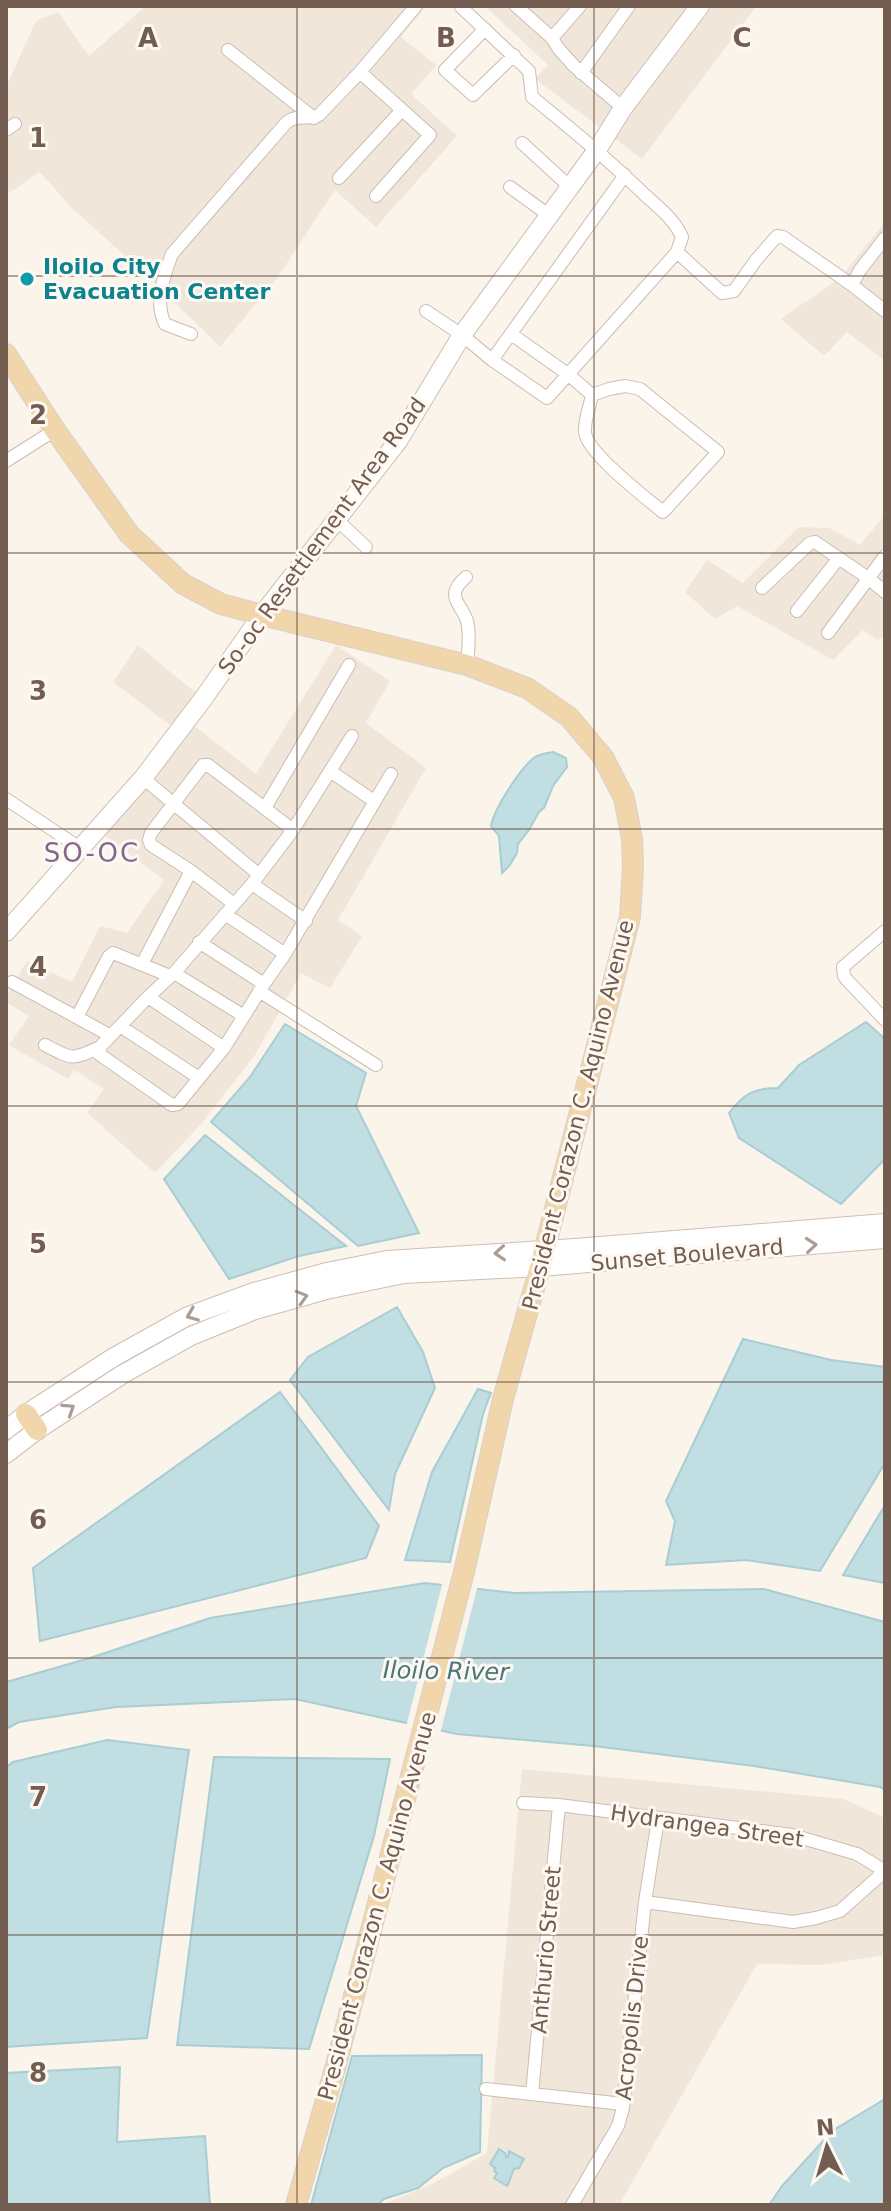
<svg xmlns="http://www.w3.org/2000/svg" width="891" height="2211" font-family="'DejaVu Sans',sans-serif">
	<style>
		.residential { fill: #f1e6da }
		.water { fill: #c1dee2; stroke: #a8cdd3; stroke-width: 2 }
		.pier { fill: #faf4eb }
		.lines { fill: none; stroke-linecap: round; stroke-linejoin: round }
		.street-casing { stroke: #ccbcb1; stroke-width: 14 }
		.secondary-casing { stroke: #d0beb2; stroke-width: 20 }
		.primary-casing { stroke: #d8d1ce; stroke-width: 22 }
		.street { stroke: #fff; stroke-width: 12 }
		.secondary { stroke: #fff; stroke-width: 18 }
		.primary { stroke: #f1d5ab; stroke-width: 20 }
		.oneway { stroke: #ab9d96 }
		.grid { fill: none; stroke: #735c50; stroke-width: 2; stroke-opacity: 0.55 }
		.culture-dot { fill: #0f9aa8; stroke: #fdf8f1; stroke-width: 3 }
		.labels { text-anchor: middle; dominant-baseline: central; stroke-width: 6; stroke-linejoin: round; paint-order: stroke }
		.culture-label { font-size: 22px; font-weight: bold; fill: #0d838f; stroke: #fdf8f1; text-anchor: start }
		.street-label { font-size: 22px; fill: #735c50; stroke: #fdf8f1 }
		.water-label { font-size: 24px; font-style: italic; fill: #49757c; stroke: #fdf8f1 }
		.quarter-label { font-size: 26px; letter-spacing: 2px; fill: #80688e; stroke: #fdf8f1 }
		.grid-label { font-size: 26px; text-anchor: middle; font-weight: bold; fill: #735c50; stroke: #fdf8f1; stroke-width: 6; stroke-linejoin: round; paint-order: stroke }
	</style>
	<rect width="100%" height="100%" fill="#faf4eb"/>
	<path class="residential" d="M146 6H426L401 37 436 65 411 94 457 136 376 227 335 190 275 281 220 347 156 284 71 207 40 172 6 195V87L36 21 58 12 89 56Z
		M485 6H753L755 8 642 159 535 79 548 65Z
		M885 222V361L847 332 824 356 781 319 841 277Z
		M885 515V635L878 640 863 630 833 660 737 606 715 619 685 592 707 560 743 583 799 527 829 528 860 545Z
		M138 645 203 699 188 721 256 774 336 645 390 681 366 723 426 768 338 920 362 936 330 988 301 973 255 1055 201 1124 155 1173 87 1113 104 1089 74 1070 68 1079 9 1045 29 1016 6 1002V997L27 961 72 982 100 926 127 933 164 880 97 830 179 732 113 682Z
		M522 1769 844 1799 885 1818V1955L821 1965 757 1964 619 2205H381L432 2184 487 2153Z"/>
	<path class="water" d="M553 752 566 758 567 767 553 786 544 808 539 812 529 830 518 844 517 853 510 865 502 873 499 836 491 826C494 809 521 767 535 757 540 754 548 753 553 752Z
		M866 1022 885 1039V1159L841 1204 739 1138 729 1113C744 1094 753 1088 778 1088L799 1065Z
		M285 1024 366 1073 356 1106 419 1233 358 1246 211 1122 250 1077Z
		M205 1135 346 1246 299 1256 229 1279 164 1179Z
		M397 1307 423 1352 435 1388 395 1474 389 1510 290 1380 308 1357Z
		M743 1339 831 1360 885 1367V1463L820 1571 746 1560 666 1565 675 1521 666 1501Z
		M478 1389 491 1393 483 1414 450 1562 405 1560 432 1472Z
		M280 1392 379 1526 366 1558 40 1641 33 1568Z
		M885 1505V1583L843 1575Z
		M425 1583 514 1593 764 1589 885 1622V1790L880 1787 754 1766 594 1746 457 1734 295 1699 116 1707 19 1722 6 1729V1682L90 1658 210 1618Z
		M107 1740 189 1750 147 2038 6 2047V1767L13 1762Z
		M214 1757 390 1759 374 1836 309 2049 177 2045Z
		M482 2055 480 2152 443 2168 418 2188 384 2199 377 2205H311L352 2056Z
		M120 2067 117 2142 205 2136 210 2205H6V2073Z
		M885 2099V2205H769L782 2186 832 2131Z
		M499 2149 505 2153 506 2157H508L509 2151 524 2159 519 2168 514 2169C511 2174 511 2180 507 2186L494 2178 497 2173 494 2171 495 2168 490 2164Z"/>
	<path class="pier" d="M443 1581 478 1585 440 1734 406 1727Z"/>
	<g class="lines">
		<defs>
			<path id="street" d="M516 6 552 38 558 48 574 66 623 108
				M461 7 529 71 532 97C571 129 609 160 645 195 659 208 674 219 682 237L677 252 547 398 492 360
				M485 29 445 70 473 95 514 55
				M552 38 580 6
				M228 50 314 118
				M360 72 430 135 376 196
				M581 73 629 6
				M6 130 15 124
				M522 143 570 187
				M339 178 402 110
				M510 187 550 216
				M885 238 860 270 852 285 885 311
				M677 252 722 293 734 291 756 260 777 236 783 237 852 285
				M426 311 462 335 492 360 625 175
				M191 334 165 324C154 303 164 275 172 254L286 123C297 113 308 121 319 115L360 72 416 6
				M511 334 569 375 592 395
				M625 386 640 389 718 452 663 512C646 498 586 452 585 432 584 421 590 406 592 395L609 389Z
				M6 461 55 430
				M337 520 366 547
				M466 577C441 599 466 605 468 626 470 639 468 652 467 665
				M762 588 810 543 815 542 868 578 885 592
				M797 611 839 558
				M828 633 885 556
				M352 736 293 830 252 884 174 973 148 997 100 1047 99 1054 172 1105 178 1104 224 1048 264 984 285 954 391 774
				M330 771 374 801
				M143 778 258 874
				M6 799 80 848
				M265 808 349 665
				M252 884 306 921
				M234 904 191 871 151 845 149 840 151 833 203 765H208L293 830
				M225 914 285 954
				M885 931 843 967 844 976 847 980 885 1020
				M199 942 264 984
				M142 964 191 871
				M174 973 244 1016
				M12 982 111 1036
				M259 991 376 1065
				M148 997 224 1048
				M77 1017 109 956 113 953 170 976
				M120 1026 199 1078
				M45 1045C73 1060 72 1060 100 1047
				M523 1803 559 1805 792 1835 857 1854 885 1871
				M645 1902 793 1922 816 1918 840 1911 885 1871
				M486 2089 623 2104
				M532 2094 559 1805
				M572 2205 618 2126 623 2108 645 1902 658 1819"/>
			<path id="secondary" d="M6 932 143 778 203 699 262 615 398 441 462 335 597 150 623 108 700 6
				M6 1430 26 1414 114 1357 186 1317 254 1292 327 1272 387 1260 575 1248 885 1223
				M6 1454 37 1430 123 1374 191 1336 255 1310 326 1290 404 1274 540 1267 885 1239"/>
			<path id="primary" d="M6 354 55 430 129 534 183 584 221 604 262 615 467 665 527 688 569 717 603 757 624 798 632 839 633 866 630 917 540 1267 503 1399 464 1572 336 2065 296 2205
				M26 1414 37 1430"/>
		</defs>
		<use href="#street" class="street-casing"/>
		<use href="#secondary" class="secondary-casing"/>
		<use href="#primary" class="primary-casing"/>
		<use href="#street" class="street"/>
		<use href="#secondary" class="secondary"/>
		<use href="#primary" class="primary"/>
	</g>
	<defs><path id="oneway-chevron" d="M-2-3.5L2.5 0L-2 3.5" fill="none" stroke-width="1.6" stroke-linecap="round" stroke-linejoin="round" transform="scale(2)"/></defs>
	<g class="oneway">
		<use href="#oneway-chevron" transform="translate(811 1245) rotate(-5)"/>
		<use href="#oneway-chevron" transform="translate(500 1253) rotate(176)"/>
		<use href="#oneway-chevron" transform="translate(302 1297) rotate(-16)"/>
		<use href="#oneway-chevron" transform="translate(192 1315) rotate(158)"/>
		<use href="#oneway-chevron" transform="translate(69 1409) rotate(-33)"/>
	</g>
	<path class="grid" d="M297 6V2205M594 6V2205M6 276H885M6 553H885M6 829H885M6 1106H885M6 1382H885M6 1658H885M6 1935H885"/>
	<circle class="culture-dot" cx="27" cy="279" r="8"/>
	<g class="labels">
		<g class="culture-label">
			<text x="43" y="266">Iloilo City<tspan x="43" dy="25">Evacuation Center</tspan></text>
		</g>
		<g class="street-label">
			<text transform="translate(322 536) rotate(-54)">So-oc Resettlement Area Road</text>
			<text transform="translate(578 1115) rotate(-76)">President Corazon C. Aquino Avenue</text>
			<text transform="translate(687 1255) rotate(-5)">Sunset Boulevard</text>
			<text transform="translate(707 1826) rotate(8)">Hydrangea Street</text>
			<text transform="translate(377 1906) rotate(-75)">President Corazon C. Aquino Avenue</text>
			<text transform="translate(546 1950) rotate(-85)">Anthurio Street</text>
			<text transform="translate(632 2018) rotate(-84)">Acropolis Drive</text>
		</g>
		<g class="water-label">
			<text transform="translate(446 1671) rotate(1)">Iloilo River</text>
		</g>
		<g class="quarter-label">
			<text x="92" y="853">SO-OC</text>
		</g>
	</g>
	<g class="grid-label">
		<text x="148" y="47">A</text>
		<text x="446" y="47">B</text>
		<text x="742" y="47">C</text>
		<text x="38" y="147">1</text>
		<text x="38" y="424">2</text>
		<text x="38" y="700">3</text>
		<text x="38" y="976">4</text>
		<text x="38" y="1253">5</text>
		<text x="38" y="1529">6</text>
		<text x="38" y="1806">7</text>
		<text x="38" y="2082">8</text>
	</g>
	<rect width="891" height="2211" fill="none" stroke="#735c50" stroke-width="16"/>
	<g transform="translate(827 2147) rotate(355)" stroke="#fdf8f1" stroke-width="6" paint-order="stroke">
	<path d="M0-6L14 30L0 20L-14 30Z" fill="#735c50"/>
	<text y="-12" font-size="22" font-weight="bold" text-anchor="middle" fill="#735c50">N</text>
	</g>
</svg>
